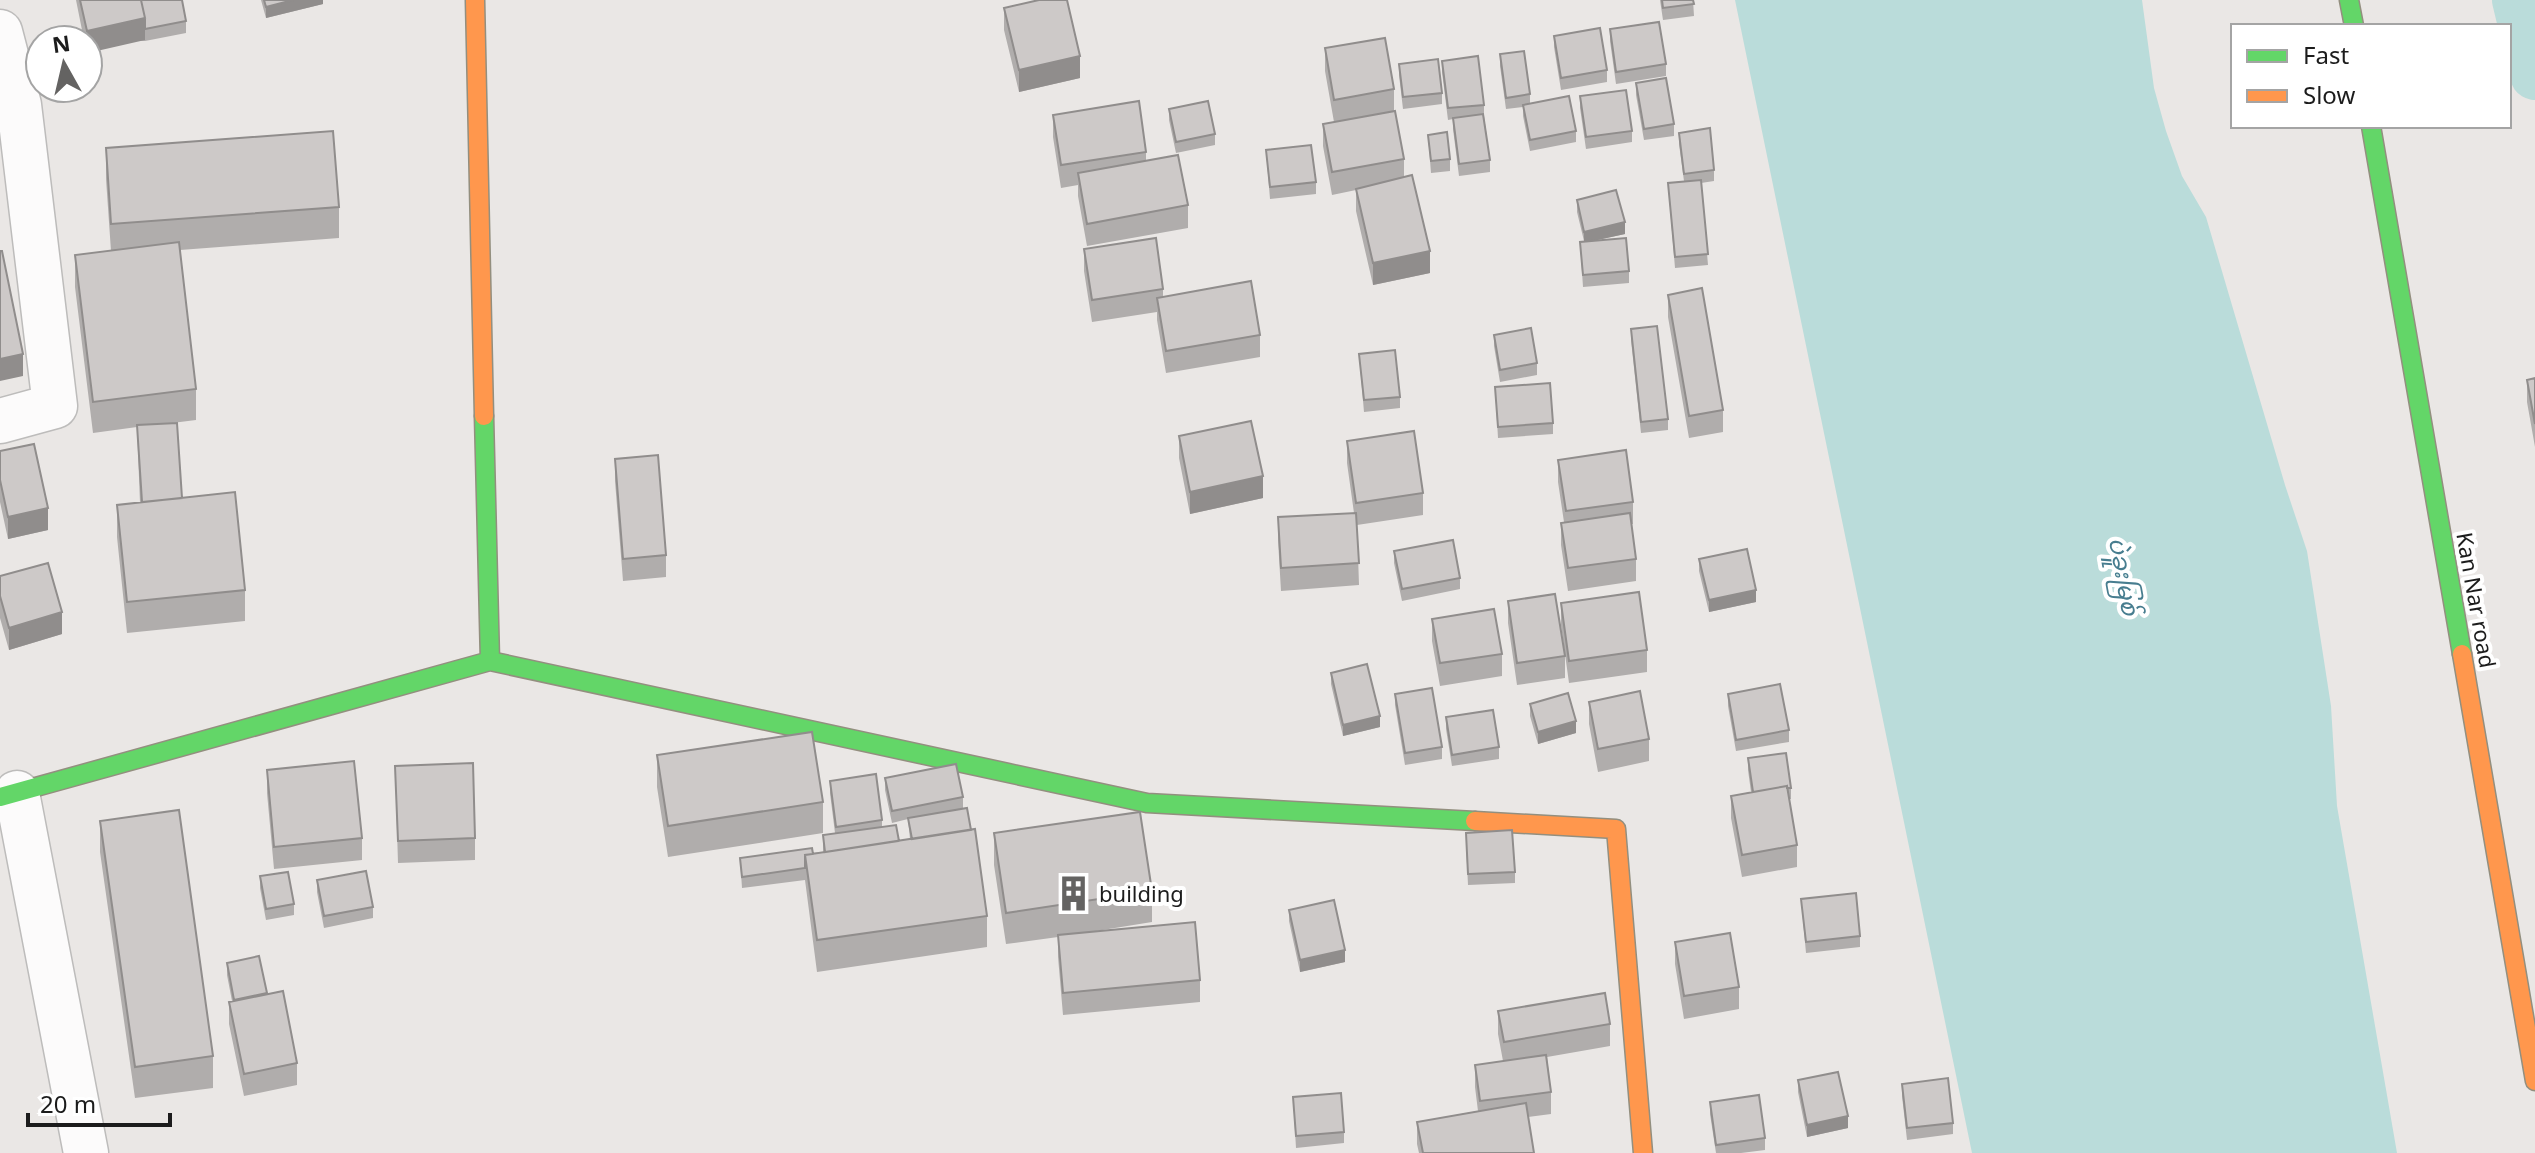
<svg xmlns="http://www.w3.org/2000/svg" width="2535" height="1153" font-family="'Noto Sans','Noto Sans Myanmar',sans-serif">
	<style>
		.water { fill: #badcda }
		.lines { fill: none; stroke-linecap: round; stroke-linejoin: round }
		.canal { stroke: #badcda; stroke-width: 50 }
		.street-casing { stroke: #bdbcbb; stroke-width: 47 }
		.fast-casing { stroke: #938f7f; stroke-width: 21 }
		.slow-casing { stroke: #938f7f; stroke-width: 21 }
		.street { stroke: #fcfbfb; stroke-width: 44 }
		.fast { stroke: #63d668; stroke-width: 18 }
		.slow { stroke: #ff974d; stroke-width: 18 }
		.wall { fill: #b0adac }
		.shaded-wall { fill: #908d8c }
		.building { fill: #cdc9c8; stroke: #908d8c; stroke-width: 2 }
		.labels { text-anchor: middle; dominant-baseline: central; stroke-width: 8; stroke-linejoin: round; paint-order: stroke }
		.street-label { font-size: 22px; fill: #1c1c1c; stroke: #fff }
		.poi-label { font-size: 22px; fill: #1c1c1c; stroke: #fff; text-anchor: start }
		.water-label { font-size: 24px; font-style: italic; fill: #477d8f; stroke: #fff }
	</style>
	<rect width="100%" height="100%" fill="#eae7e5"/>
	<path class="water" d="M1735 0H2142L2154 88 2166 131 2182 176 2206 217 2285 485 2307 551 2331 706 2337 806 2397 1153H1972Z"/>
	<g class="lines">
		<path class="canal" d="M2517 0 2535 75"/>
		<defs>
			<path id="street" d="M0 32 19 105 55 406 0 421
				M17 793 86 1153"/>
			<path id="fast" d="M2349 0 2354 26
				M2371 126 2462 654
				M490 661 1147 803 1475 821
				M0 797 490 661 484 416"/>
			<path id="slow" d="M475 0 484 416
				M2462 654 2535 1081
				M1475 821 1616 829 1643 1153"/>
		</defs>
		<use href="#street" class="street-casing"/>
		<use href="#fast" class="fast-casing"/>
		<use href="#slow" class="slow-casing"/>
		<use href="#street" class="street"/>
		<use href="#fast" class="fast"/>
		<use href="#slow" class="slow"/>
	</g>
	<path class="wall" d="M76 0H182L186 21V33L145 41 84 40Z
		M261 0H323V4L266 18Z
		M1660 0H1693L1694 16 1663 20Z
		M1004 8 1080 78 1019 92 1004 30Z
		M1610 29 1666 64V76L1616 84 1610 41Z
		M1554 36 1607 70V82L1561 90 1554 47Z
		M1325 48 1394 89V112L1404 159V177L1430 273 1373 285 1356 211V190L1332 195 1323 146V124L1334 122 1325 71Z
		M1500 54 1530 94V104L1576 131V142L1530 151 1523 116V107L1506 109 1500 66Z
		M1442 61 1484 105V116L1490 160V172L1459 176 1453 129V119L1448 120 1442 72Z
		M1399 64 1442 93V104L1403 109 1399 75Z
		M1636 83 1674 124V136L1644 140 1636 95Z
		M1580 96 1632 131V142L1586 149 1580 108Z
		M1169 109 1215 134V145L1176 153 1169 120Z
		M1053 115 1146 152V160L1188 205V228L1087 246 1078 196V185L1061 188 1053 137Z
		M1679 133 1714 170V181L1701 183 1708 265 1675 268 1668 183 1684 181 1679 144Z
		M1428 135 1450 159V171L1431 173Z
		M106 148 339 207V238L180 250 196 389V420L172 423 182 498 245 590V621L127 633 117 537V505L140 503 137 427 93 433 75 287V255L111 251 106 179Z
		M1266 150 1316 182V194L1270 199Z
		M1577 200 1625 234 1597 240 1629 271V283L1583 287 1580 242 1584 241 1577 212Z
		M1084 249 1163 289V297L1260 335V357L1166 373 1157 320V312L1092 322 1084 271Z
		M1668 295 1723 410V432L1689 438 1668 317Z
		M1631 329 1668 419V430L1641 433 1631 340Z
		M1494 335 1537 363V375L1500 382 1494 346Z
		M1359 354 1400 397V408L1364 412Z
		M2535 378V447L2527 402V380Z
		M1495 387 1553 423V434L1498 438Z
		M1179 436 1263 498 1190 514 1179 458Z
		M1347 441 1423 493V515L1357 525 1359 585 1281 591 1278 540V517L1354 513 1347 463Z
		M0 451 48 530 8 539 0 502Z
		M615 459 666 555V577L623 581 615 481Z
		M1558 460 1633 502V524H1631L1636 559V581L1568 591 1561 545V523L1564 522 1558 482Z
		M1394 551 1460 578V589L1402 601 1394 563Z
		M1699 559 1756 602 1709 612 1699 571Z
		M0 576 62 634 9 650 0 618Z
		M1508 601 1565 656V678L1517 685 1508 623Z
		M1561 603 1647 650V672L1569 683 1561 625Z
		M1432 619 1502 654V676L1440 686 1432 641Z
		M1331 673 1380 727 1343 736 1331 684Z
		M1395 694 1442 747V759L1405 765 1395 705Z
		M1728 694 1789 730V742L1736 751 1728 706Z
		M1589 702 1649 739V761L1598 772 1589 724Z
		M1530 704 1576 733 1538 744 1530 716Z
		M1446 717 1499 747V759L1452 766 1446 729Z
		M657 755 823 802V833L668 857 657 787Z
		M1748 758 1791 788V799H1789L1797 845V867L1742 877 1731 818V796L1751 792 1748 770Z
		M395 766 475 838V860L398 863Z
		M267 770 362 838V860L274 869 267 793Z
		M885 778 963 797V808L987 916V947L817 972 805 880 742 888 740 858 823 852V835L835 833 830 793V781L882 820V827L899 841 910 839 908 819 892 823 885 790Z
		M100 821 213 1056V1088L135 1098 100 852Z
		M994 833 1152 891V922L1090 932 1200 980V1002L1063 1015 1058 957V937L1006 944 994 865Z
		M1466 844 1515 872V883L1468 885Z
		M260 876 294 904V915L266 920 260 888Z
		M317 880 373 907V918L324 928 317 892Z
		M1801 899 1860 936V947L1806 953Z
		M1289 910 1345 962 1300 972 1289 921Z
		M1675 942 1739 987V1009L1684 1019 1675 964Z
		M227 963 267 995 297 1063V1085L244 1096 229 1024V1002L232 1001 227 975Z
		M1498 1011 1610 1024V1046L1547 1057 1551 1092V1114L1528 1117 1534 1153H1419L1417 1144V1122L1478 1111 1475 1087V1065L1503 1061 1498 1034Z
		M1798 1080 1848 1128 1807 1137 1798 1092Z
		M1902 1084 1953 1123V1134L1907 1140 1902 1096Z
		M1293 1097 1344 1132V1143L1296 1148Z
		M1710 1102 1765 1138V1150L1741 1153H1716L1710 1114Z"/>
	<path class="shaded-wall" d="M293 0H323V4L266 18V7Z
		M145 18V40L88 53 87 31Z
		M1080 56V78L1019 92V70Z
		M1625 222V234L1584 243V232Z
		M1430 251V273L1373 285V263Z
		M23 354V376L0 381V359Z
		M1263 476V498L1190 514V492Z
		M48 508V530L8 539V517Z
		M1756 590V602L1709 612V600Z
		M62 612V634L9 650V628Z
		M1380 716V727L1343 736V725Z
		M1576 721V733L1538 744V732Z
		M1345 950V962L1300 972V960Z
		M1848 1116V1128L1807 1137V1125Z"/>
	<path class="building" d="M80 0H141L145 18 87 31Z
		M141 0H182L186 21 145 29V18Z
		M264 0H293L266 7Z
		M1039 0H1067L1080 56 1019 70 1004 8Z
		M1662 0H1693L1694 4 1663 8Z
		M1659 22 1666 64 1616 72 1610 29Z
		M1600 28 1607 70 1561 78 1554 36Z
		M1385 38 1394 89 1334 100 1325 48Z
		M1524 51 1530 94 1506 98 1500 54Z
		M1478 56 1484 105 1448 108 1442 61Z
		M1438 59 1442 93 1403 97 1399 64Z
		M1666 78 1674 124 1644 129 1636 83Z
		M1626 90 1632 131 1586 137 1580 96Z
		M1569 96 1576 131 1530 140 1523 105Z
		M1139 101 1146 152 1061 165 1053 115Z
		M1208 101 1215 134 1176 142 1169 109Z
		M1395 111 1404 159 1332 172 1323 124Z
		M1483 114 1490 160 1459 164 1453 118Z
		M1710 128 1714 170 1684 174 1679 133Z
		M333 131 339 207 111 224 106 148Z
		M1447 132 1450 159 1431 161 1428 135Z
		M1311 145 1316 182 1270 187 1266 150Z
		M1178 155 1188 205 1087 224 1078 173Z
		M1412 175 1430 251 1373 263 1356 189Z
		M1701 180 1708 254 1675 257 1668 183Z
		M1616 190 1625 222 1584 232 1577 200Z
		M1156 238 1163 289 1092 300 1084 249Z
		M1626 238 1629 271 1583 275 1580 242Z
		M179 242 196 389 93 402 75 255Z
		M0 251H2L23 354 0 359Z
		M1251 281 1260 335 1166 351 1157 298Z
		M1702 288 1723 410 1689 416 1668 295Z
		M1657 326 1668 419 1641 422 1631 329Z
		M1531 328 1537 363 1500 370 1494 335Z
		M1395 350 1400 397 1364 400 1359 354Z
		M2535 378V424L2527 380Z
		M1550 383 1553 423 1498 427 1495 387Z
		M1251 421 1263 476 1190 492 1179 436Z
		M177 423 182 498 142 502 137 425Z
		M1414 431 1423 493 1356 503 1347 441Z
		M34 444 48 508 8 517 0 480V451Z
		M1626 450 1633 502 1566 511 1558 460Z
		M658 455 666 555 623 559 615 459Z
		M235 492 245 590 127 602 117 505Z
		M1356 513 1359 563 1281 568 1278 517Z
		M1630 513 1636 559 1568 568 1561 523Z
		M1453 540 1460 578 1402 589 1394 551Z
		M1747 549 1756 590 1709 600 1699 559Z
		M48 563 62 612 9 628 0 596V576Z
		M1639 592 1647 650 1569 661 1561 603Z
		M1555 594 1565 656 1517 663 1508 601Z
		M1494 609 1502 654 1440 663 1432 619Z
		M1367 664 1380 716 1343 725 1331 673Z
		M1780 684 1789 730 1736 740 1728 694Z
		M1432 688 1442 747 1405 753 1395 694Z
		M1640 691 1649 739 1598 749 1589 702Z
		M1568 693 1576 721 1538 732 1530 704Z
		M1493 710 1499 747 1452 755 1446 717Z
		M812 732 823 802 668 826 657 755Z
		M1786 753 1791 788H1787V786L1753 792 1748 758Z
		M354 761 362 838 274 847 267 770Z
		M473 763 475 838 398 841 395 766Z
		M956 764 963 797 892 811 885 778Z
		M876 774 882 820 836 827 830 781Z
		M1787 786 1797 845 1742 855 1731 796Z
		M967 808 971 830 912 839 908 818Z
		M179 810 213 1056 135 1067 100 821Z
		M1140 812 1152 891 1006 913 994 833Z
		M896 825 899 841 825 852 823 835Z
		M975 829 987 916 817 940 805 855Z
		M1512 830 1515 872 1468 874 1466 833Z
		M812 848 813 854 805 855V868L742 877 740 858Z
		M366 871 373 907 324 916 317 880Z
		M288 872 294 904 266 909 260 876Z
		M1856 893 1860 936 1806 942 1801 899Z
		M1334 900 1345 950 1300 960 1289 910Z
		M1195 922 1200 980 1063 993 1058 935Z
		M1730 933 1739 987 1684 996 1675 942Z
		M259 956 267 993 234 1000 227 963Z
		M283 991 297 1063 244 1074 229 1002Z
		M1605 993 1610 1024 1504 1042 1498 1011Z
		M1546 1055 1551 1092 1480 1101 1475 1065Z
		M1838 1072 1848 1116 1807 1125 1798 1080Z
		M1948 1078 1953 1123 1907 1128 1902 1084Z
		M1341 1093 1344 1132 1296 1136 1293 1097Z
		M1759 1095 1765 1138 1716 1145 1710 1102Z
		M1526 1103 1534 1153H1423L1417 1122Z"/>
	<defs>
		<symbol id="building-bare" viewBox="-9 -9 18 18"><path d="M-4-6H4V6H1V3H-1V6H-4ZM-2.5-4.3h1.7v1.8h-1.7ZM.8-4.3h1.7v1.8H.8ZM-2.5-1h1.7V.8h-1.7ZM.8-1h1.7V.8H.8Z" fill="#646362" stroke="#fff" stroke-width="2.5" paint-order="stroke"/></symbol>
	</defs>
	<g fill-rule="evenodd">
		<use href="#building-bare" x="1048" y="868" width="51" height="51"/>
	</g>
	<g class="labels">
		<g class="street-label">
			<text transform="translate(2477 600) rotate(80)">Kan Nar road</text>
		</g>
		<g class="poi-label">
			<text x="1099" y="893">building</text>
		</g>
		<g class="water-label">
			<text transform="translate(2125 576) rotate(80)">ပဲခူးမြစ်</text>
		</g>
	</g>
	<rect x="2231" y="24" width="280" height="104" fill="#ffffff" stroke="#a4a4a4" stroke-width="2"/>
	<rect x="2247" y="50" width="40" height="12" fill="#63d668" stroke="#a4a4a4" stroke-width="2"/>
	<text x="2303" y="64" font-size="24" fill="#1c1c1c">Fast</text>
	<rect x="2247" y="90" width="40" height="12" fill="#ff974d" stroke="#a4a4a4" stroke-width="2"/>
	<text x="2303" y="104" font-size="24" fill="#1c1c1c">Slow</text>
	<g transform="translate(64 64) rotate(352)"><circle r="38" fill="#ffffff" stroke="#a4a4a4" stroke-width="2"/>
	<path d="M0-6L14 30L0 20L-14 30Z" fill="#646362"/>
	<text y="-12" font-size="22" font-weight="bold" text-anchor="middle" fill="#1c1c1c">N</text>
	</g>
	<path d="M28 1113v12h142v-12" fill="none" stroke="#1c1c1c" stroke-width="4"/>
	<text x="40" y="1113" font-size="24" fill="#1c1c1c" stroke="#ffffff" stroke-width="6" paint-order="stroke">20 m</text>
</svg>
